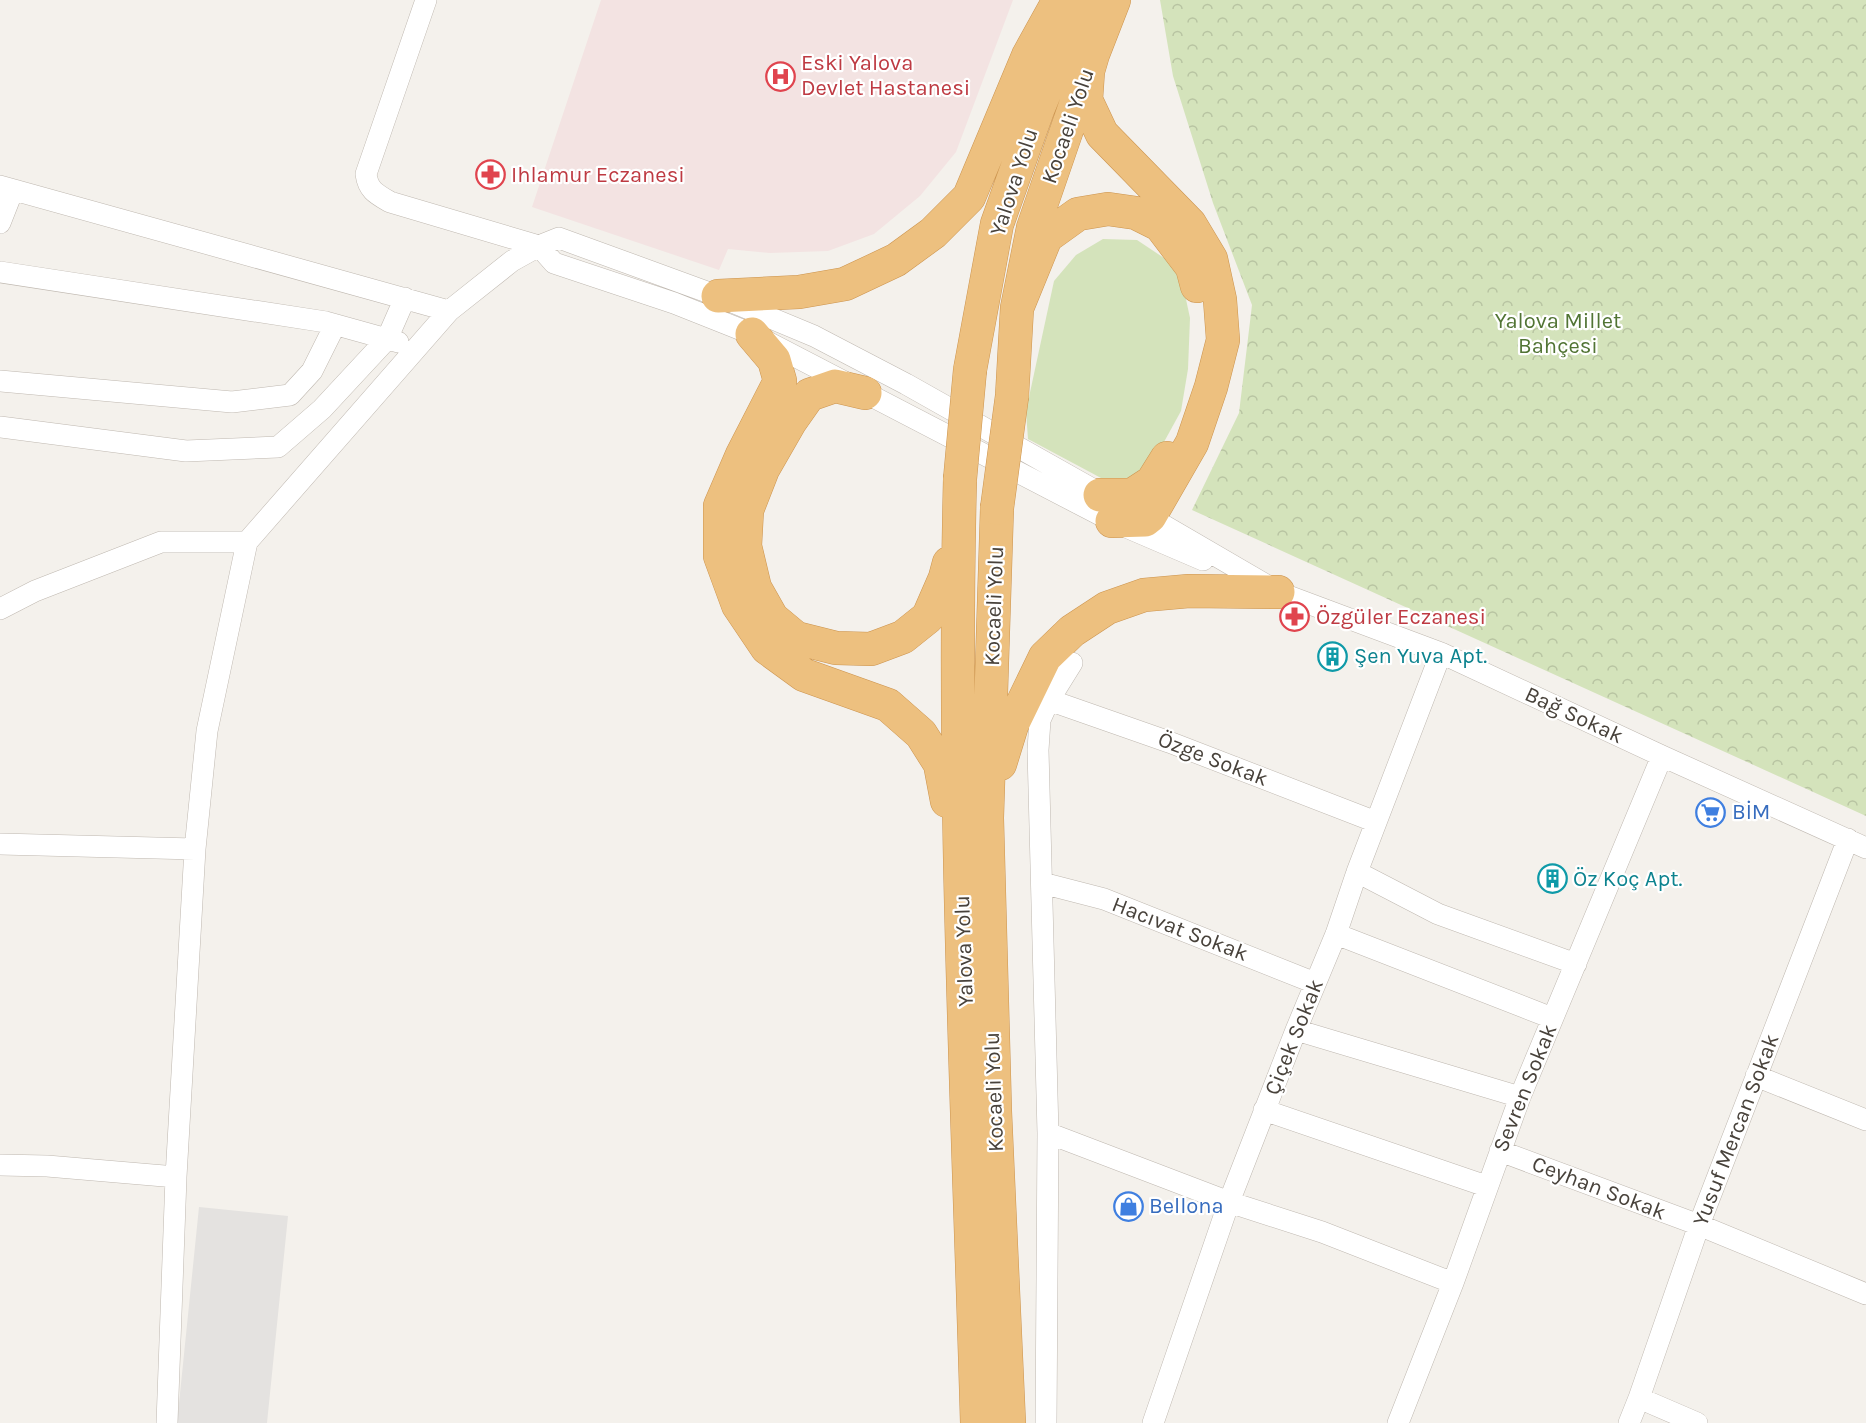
<svg xmlns="http://www.w3.org/2000/svg" width="1866" height="1423" font-family="Karla,sans-serif">
	<style>
		.medical { fill: #f3e3e2 }
		.green { fill: #d4e3bb }
		.forest { fill: url(#forest-crowns) }
		.parking { fill: #e4e2e0 }
		.lines { fill: none; stroke-linecap: round; stroke-linejoin: round }
		.street-casing { stroke: #bfb8b0; stroke-width: 22 }
		.highway-casing { stroke: #cc944f; stroke-width: 34 }
		.street { stroke: #fff; stroke-width: 21 }
		.highway { stroke: #edc07f; stroke-width: 33 }
		.highway-bridge-casing { stroke: #cc944f; stroke-width: 34; stroke-linecap: butt }
		.highway-bridge { stroke: #edc07f; stroke-width: 33 }
		.labels { text-anchor: middle; dominant-baseline: central; stroke-width: 4.5; stroke-linejoin: round; paint-order: stroke }
		.health-label { font-size: 22px; fill: #be3a42; stroke: #fff; text-anchor: start }
		.street-label { font-size: 22px; fill: #48423b; stroke: #fff }
		.park-label { font-size: 22px; fill: #517434; stroke: #fff }
		.culture-label { font-size: 22px; fill: #0d838f; stroke: #fff; text-anchor: start }
		.shop-label { font-size: 22px; fill: #366cbe; stroke: #fff; text-anchor: start }
	</style>
	<defs>
		<pattern id="forest-crowns" width="20" height="18" patternUnits="userSpaceOnUse" patternTransform="scale(1.5)"><rect width="20" height="18" fill="#d4e3bb"/><path d="M2 6a3 3 0 1 1 6 0M12 15a3 3 0 1 1 6 0" fill="none" stroke="#b8c4a2"/></pattern>
	</defs>
	<rect width="100%" height="100%" fill="#f4f1ec"/>
	<path class="medical" d="M601 0H1013L956 152 920 196 874 234 828 251 770 253 728 249 719 270 532 207Z"/>
	<path class="green" d="M1103 239 1137 240 1164 258 1181 276 1190 318 1188 369 1181 411 1153 462 1116 486 1028 439 1026 411 1054 281 1076 255Z"/>
	<path class="forest" d="M1160 0H1866V816L1192 510 1239 413 1252 305 1213 203 1173 76Z"/>
	<path class="parking" d="M199 1207 288 1216 267 1423H177Z"/>
	<g class="lines">
		<defs>
			<path id="street" d="M426 0 366 174C368 190 376 194 390 202L539 246 554 263 674 303 752 334 1112 521 1203 560
				M0 186 449 311
				M0 223 13 190
				M0 272 326 322 398 342
				M0 381 232 402 290 395 312 371 335 325
				M0 427 186 451 278 447 322 409 387 339 405 298
				M1139 511 1273 589
				M1267 588 1441 653 1662 756 1866 848
				M0 609 35 591 161 542H247
				M1049 700 1169 742 1376 822
				M0 844 195 849
				M1357 872 1438 914 1576 964
				M1042 883 1104 899 1315 983
				M1336 934 1552 1018
				M1296 1030 1520 1097
				M1756 1076 1866 1120
				M1264 1110 1486 1186
				M1048 1133 1229 1202 1322 1232 1453 1283
				M1500 1151 1699 1225 1866 1294
				M0 1165 47 1166 176 1177 195 849 207 731 247 542 449 311 512 261 539 246 559 238 718 296 814 336 906 384 1110 499
				M1639 1398 1697 1423
				M167 1423 176 1177
				M1046 1423 1048 1133 1038 750 1040 720 1049 700 1072 663
				M1153 1423 1229 1202 1296 1030 1336 934 1357 872 1441 653
				M1398 1423 1453 1283 1520 1097 1662 756
				M1629 1423 1639 1398 1699 1225 1848 839"/>
			<path id="highway" d="M1093 54 1088 71 1086 100 1102 134 1190 224 1211 259 1220 300 1223 340 1211 387 1192 443 1150 516 1145 520 1112 521
				M718 296 799 292 845 284 896 260 933 233 969 197 1028 56 1059 0
				M1017 308 1046 237 1078 214 1108 209 1136 213 1160 225 1192 267 1197 286
				M752 334 774 360 780 381 742 455 720 506V556L738 605 767 648 804 675 888 705 921 734 940 764 947 801
				M970 370 997 224 1038 109 1083 0
				M865 393 835 386 809 395 790 422 763 469 747 510 745 546 755 588 772 618 796 638 836 648 871 649 903 637 928 617 945 578 949 563
				M1012 396 1017 308 1033 228 1093 54 1114 0
				M960 479C952 793 968 1109 977 1423
				M1100 495H1132L1152 482 1167 458
				M997 508 987 818 995 1111 1009 1423
				M1000 764 1012 725 1045 657 1072 631 1107 608 1144 595 1189 591 1278 592"/>
		</defs>
		<use href="#street" class="street-casing"/>
		<use href="#highway" class="highway-casing"/>
		<use href="#street" class="street"/>
		<use href="#highway" class="highway"/>
		<defs>
			<path id="highway-bridge" d="M960 479 970 370
				M997 508 1012 396"/>
		</defs>
		<use href="#highway-bridge" class="highway-bridge-casing"/>
		<use href="#highway-bridge" class="highway-bridge"/>
	</g>
	<defs>
		<symbol id="hospital-ring" viewBox="-11 -11 22 22"><circle r="9.5" fill="#fff" stroke="#e0444e" stroke-width="1.5"/><path d="M-5-5h3v3.5h4V-5h3V5h-3V1.5h-4V5h-3Z" fill="#e0444e"/></symbol>
		<symbol id="pharmacy-ring" viewBox="-11 -11 22 22"><circle r="9.5" fill="#fff" stroke="#e0444e" stroke-width="1.5"/><path d="M-2-6h4v4h4v4h-4v4h-4v-4h-4v-4h4Z" fill="#e0444e"/></symbol>
		<symbol id="building-ring" viewBox="-11 -11 22 22"><circle r="9.5" fill="#fff" stroke="#0f9aa8" stroke-width="1.5"/><path d="M-4-6H4V6H1V3H-1V6H-4ZM-2.5-4.3h1.7v1.8h-1.7ZM.8-4.3h1.7v1.8H.8ZM-2.5-1h1.7V.8h-1.7ZM.8-1h1.7V.8H.8Z" fill="#0f9aa8"/></symbol>
		<symbol id="supermarket-ring" viewBox="-11 -11 22 22"><circle r="9.5" fill="#fff" stroke="#3f7fe0" stroke-width="1.5"/><path d="M-6-5.5h2.5l.6 2H6L4.5 2H-2.5L-4.4-4H-6ZM-1.5 3.2a1.3 1.3 0 1 0 .1 0ZM3 3.2a1.3 1.3 0 1 0 .1 0Z" fill="#3f7fe0"/></symbol>
		<symbol id="shop-ring" viewBox="-11 -11 22 22"><circle r="9.5" fill="#fff" stroke="#3f7fe0" stroke-width="1.5"/><path d="M-5-2.5h2.3a2.7 3.5 0 0 1 5.4 0H5L5.5 6h-11ZM-1.5-2.5h3a1.5 2.3 0 0 0-3 0Z" fill="#3f7fe0"/></symbol>
	</defs>
	<g fill-rule="evenodd">
		<use href="#hospital-ring" x="764" y="60" width="33" height="33"/>
		<use href="#pharmacy-ring" x="474" y="158" width="33" height="33"/>
		<use href="#pharmacy-ring" x="1278" y="600" width="33" height="33"/>
		<use href="#building-ring" x="1316" y="640" width="33" height="33"/>
		<use href="#supermarket-ring" x="1694" y="796" width="33" height="33"/>
		<use href="#building-ring" x="1536" y="862" width="33" height="33"/>
		<use href="#shop-ring" x="1112" y="1190" width="33" height="33"/>
	</g>
	<g class="labels">
		<g class="health-label">
			<text x="801" y="63">Eski Yalova<tspan x="801" dy="25">Devlet Hastanesi</tspan></text>
			<text x="511" y="175">Ihlamur Eczanesi</text>
			<text x="1316" y="617">Özgüler Eczanesi</text>
		</g>
		<g class="street-label">
			<text transform="translate(1068 126) rotate(-71)">Kocaeli̇ Yolu</text>
			<text transform="translate(1014 182) rotate(-72)">Yalova Yolu</text>
			<text transform="translate(994 606) rotate(-88)">Kocaeli̇ Yolu</text>
			<text transform="translate(1574 715) rotate(25)">Bağ Sokak</text>
			<text transform="translate(1213 759) rotate(21)">Özge Sokak</text>
			<text transform="translate(1180 929) rotate(21)">Hacıvat Sokak</text>
			<text transform="translate(964 951) rotate(-92)">Yalova Yolu</text>
			<text transform="translate(1294 1037) rotate(-68)">Çiçek Sokak</text>
			<text transform="translate(1525 1088) rotate(-68)">Sevren Sokak</text>
			<text transform="translate(994 1092) rotate(-92)">Kocaeli̇ Yolu</text>
			<text transform="translate(1736 1130) rotate(-69)">Yusuf Mercan Sokak</text>
			<text transform="translate(1599 1188) rotate(21)">Ceyhan Sokak</text>
		</g>
		<g class="park-label">
			<text x="1558" y="321">Yalova Millet<tspan x="1558" dy="25">Bahçesi</tspan></text>
		</g>
		<g class="culture-label">
			<text x="1354" y="656">Şen Yuva Apt.</text>
			<text x="1573" y="879">Öz Koç Apt.</text>
		</g>
		<g class="shop-label">
			<text x="1732" y="812">BİM</text>
			<text x="1149" y="1206">Bellona</text>
		</g>
	</g>
</svg>
